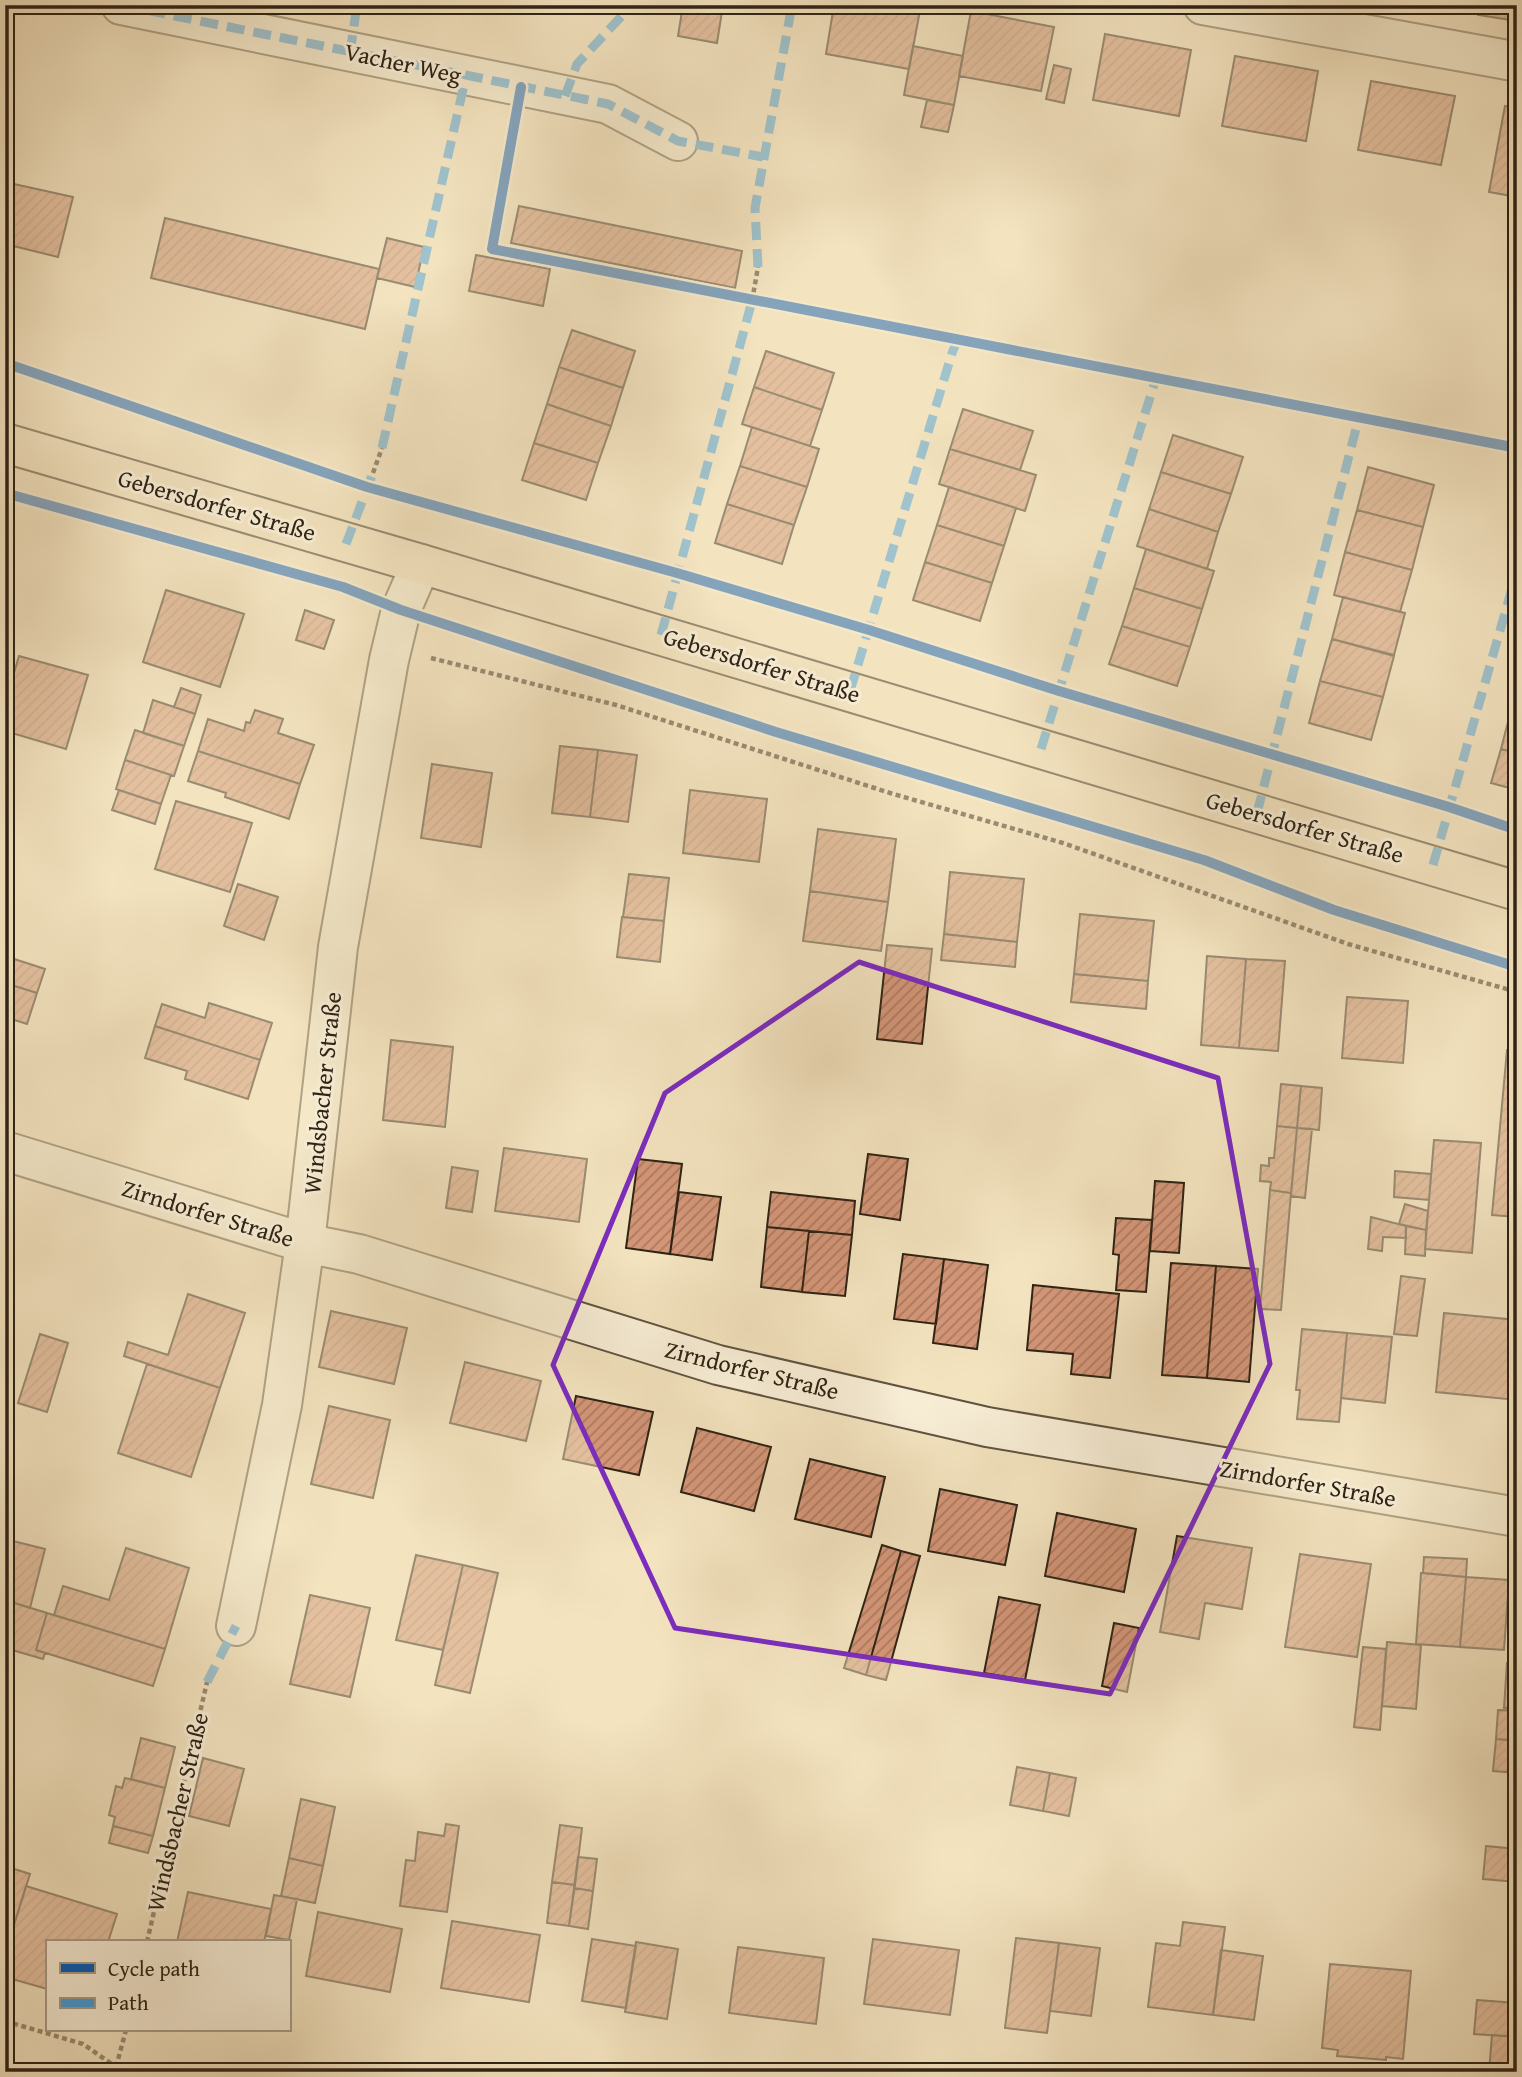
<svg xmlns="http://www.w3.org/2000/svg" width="1522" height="2077" font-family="'Gentium Book Plus',serif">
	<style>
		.building { fill: url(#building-hatch); stroke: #2e2314; stroke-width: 2 }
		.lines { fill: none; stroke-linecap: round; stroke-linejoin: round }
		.minor-casing { stroke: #5f533f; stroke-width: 42 }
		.major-casing { stroke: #2e2314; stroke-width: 42 }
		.path { stroke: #2e2314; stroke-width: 4.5; stroke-dasharray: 5 3.5; stroke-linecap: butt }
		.minor { stroke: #f7edd5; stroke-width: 38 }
		.major { stroke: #f3e3bf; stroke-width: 38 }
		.quiet { stroke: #3d9cde; stroke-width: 9; stroke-dasharray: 18 9; stroke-linecap: butt }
		.cycleway-casing { stroke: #f7edd5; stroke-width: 15 }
		.cycleway { stroke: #0057b8; stroke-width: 10 }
		.marked { fill: none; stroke: #7b2cbf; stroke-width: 5; stroke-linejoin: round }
		.labels { text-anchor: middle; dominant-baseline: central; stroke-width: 6; stroke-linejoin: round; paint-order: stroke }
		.street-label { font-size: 24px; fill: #2e2314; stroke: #f7edd5 }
	</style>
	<defs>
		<pattern id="building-hatch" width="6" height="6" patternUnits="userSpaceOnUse" patternTransform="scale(1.75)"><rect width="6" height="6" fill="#d49678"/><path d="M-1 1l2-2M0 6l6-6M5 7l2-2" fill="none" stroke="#ac7a61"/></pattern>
	</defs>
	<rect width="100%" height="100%" fill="#f3e3bf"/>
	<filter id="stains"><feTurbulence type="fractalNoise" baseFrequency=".00286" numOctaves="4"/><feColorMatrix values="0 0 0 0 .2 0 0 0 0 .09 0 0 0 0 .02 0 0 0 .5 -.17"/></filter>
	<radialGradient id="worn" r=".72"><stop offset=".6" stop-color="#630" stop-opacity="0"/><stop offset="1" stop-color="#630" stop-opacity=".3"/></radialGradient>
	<path class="building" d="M683 5H723L717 43 678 36Z
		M834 5H921L909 69 826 54Z
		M1479 5H1513L1511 20 1478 15Z
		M971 11 1054 27 1041 91 959 76Z
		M1105 34 1191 50 1179 116 1093 100Z
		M913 46 963 56 954 105 904 95Z
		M1235 56 1318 71 1306 141 1222 126Z
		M1054 65 1071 69 1064 103 1046 99Z
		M1371 81 1455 96 1441 165 1358 150Z
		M927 100 954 105 948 132 921 127Z
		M1505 106 1517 108V197L1489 192Z
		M5 182 73 197 58 257 5 244Z
		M519 206 742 251 735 288 511 243Z
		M165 218 379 269 365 329 151 278Z
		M387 238 424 247 415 287 377 278Z
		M476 255 550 269 543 306 469 291Z
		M572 330 635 351 623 388 559 367Z
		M766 351 834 373 822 410 754 387Z
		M559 367 623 388 611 426 547 404Z
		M754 387 822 410 810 446 742 424Z
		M547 404 611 426 598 463 534 443Z
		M963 409 1033 431 1020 470 950 449Z
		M752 427 819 449 807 487 740 466Z
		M1173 435 1243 457 1231 494 1161 472Z
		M534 443 598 463 586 500 522 480Z
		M950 449 1036 475 1025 511 939 484Z
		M740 466 807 487 794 525 727 504Z
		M1368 467 1434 485 1423 527 1357 510Z
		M1161 472 1231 494 1218 532 1149 509Z
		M949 487 1016 508 1004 546 937 525Z
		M727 504 794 525 782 564 715 543Z
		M1149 509 1218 532 1207 569 1137 546Z
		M1357 510 1423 527 1412 570 1345 552Z
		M937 525 1004 546 992 583 925 562Z
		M1146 549 1214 571 1202 609 1134 588Z
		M1345 552 1412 570 1400 612 1334 595Z
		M925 562 992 583 980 621 913 600Z
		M1134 588 1202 609 1190 647 1122 626Z
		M166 590 244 614 220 687 143 662Z
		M1343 597 1405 613 1394 655 1332 639Z
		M305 610 334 620 324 649 296 640Z
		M1122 626 1190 647 1177 686 1109 664Z
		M1332 639 1394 656 1383 697 1320 681Z
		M19 656 88 675 66 749 5 731V703Z
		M1320 681 1383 697 1371 740 1309 723Z
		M181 688 201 695 195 714 174 707Z
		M153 700 195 714 184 746 143 733Z
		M255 710 283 719 278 733 314 745 300 784 198 751 208 719 244 731 246 722 250 723Z
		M1510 714 1517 715V753L1501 749Z
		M135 730 184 746 174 776 125 760Z
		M560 746 598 750 590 817 552 813Z
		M1501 749 1517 753V790L1491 783Z
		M598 750 637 755 628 822 590 817Z
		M198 751 300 784 289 819 225 797 226 793 188 781Z
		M125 760 171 775 161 804 116 789Z
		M432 764 492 773 481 847 421 838Z
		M119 790 161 804 155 824 112 810Z
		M690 790 767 799 759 862 683 853Z
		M176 801 252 823 230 892 155 869Z
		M818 829 896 839 888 902 810 891Z
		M950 872 1024 879 1017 942 944 934Z
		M629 874 669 878 664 921 623 917Z
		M238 884 278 897 264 940 224 926Z
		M810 891 888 902 881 951 803 941Z
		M1080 914 1154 921 1148 981 1074 974Z
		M622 917 664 921 660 962 617 957Z
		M944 934 1017 942 1015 967 941 960Z
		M887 945 932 949 922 1044 877 1039Z
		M5 956 45 969 37 993 5 983Z
		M1207 956 1246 959 1239 1048 1201 1045Z
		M1246 959 1285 961 1278 1051 1239 1048Z
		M1074 974 1148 981 1146 1009 1071 1002Z
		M5 983 37 993 27 1024 5 1017Z
		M1347 997 1408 1001 1403 1063 1342 1058Z
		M209 1003 272 1023 260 1060 155 1026 162 1004 205 1018Z
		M155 1026 260 1060 248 1099 185 1079 187 1071 145 1058Z
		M391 1040 453 1047 445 1127 383 1120Z
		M1507 1050 1517 1051V1217L1492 1215Z
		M1281 1084 1301 1086 1297 1128 1277 1126Z
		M1301 1086 1322 1088 1319 1130 1297 1128Z
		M1277 1126 1297 1128 1291 1193 1270 1190 1271 1182 1260 1181 1261 1165 1269 1166V1158H1274Z
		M1297 1128 1312 1129 1305 1198 1291 1196Z
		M1434 1140 1481 1143 1472 1253 1425 1249Z
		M504 1148 587 1159 579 1222 495 1211Z
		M868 1154 908 1159 900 1220 860 1214Z
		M638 1159 682 1164 670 1254 626 1248Z
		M452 1167 478 1171 472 1212 446 1208Z
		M1395 1171 1431 1174 1429 1200 1394 1197Z
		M1155 1181 1184 1183 1179 1253 1150 1251Z
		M1270 1190 1291 1193 1281 1310 1260 1309Z
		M679 1192 721 1197 712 1260 670 1254Z
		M771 1192 855 1201 852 1235 767 1227Z
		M1405 1204 1428 1211 1426 1230 1399 1224Z
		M1371 1217 1406 1226V1238L1383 1237 1382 1251 1368 1249Z
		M1116 1218 1152 1220 1146 1292 1116 1290 1119 1255 1113 1254Z
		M1406 1226 1426 1230 1425 1256 1405 1254Z
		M767 1227 809 1231 802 1292 761 1287Z
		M809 1231 852 1235 845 1296 802 1292Z
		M903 1254 944 1259 936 1324 894 1319Z
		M944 1259 988 1265 977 1349 933 1343Z
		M1171 1263 1216 1266 1207 1378 1162 1375Z
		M1216 1266 1258 1269 1249 1382 1207 1378Z
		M1401 1276 1425 1279 1417 1336 1394 1334Z
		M1033 1285 1119 1294 1110 1378 1071 1374 1073 1354 1027 1350Z
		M188 1294 245 1313 220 1388 124 1356 128 1342 168 1355Z
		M331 1311 407 1328 394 1384 319 1367Z
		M1444 1313 1517 1320V1400L1436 1392Z
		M1302 1329 1347 1333 1339 1422 1297 1419 1300 1390H1296Z
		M1347 1333 1392 1337 1385 1403 1341 1398Z
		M40 1334 68 1343 47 1412 18 1403Z
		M465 1362 541 1381 526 1441 450 1423Z
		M147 1364 220 1388 191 1477 118 1453Z
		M576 1396 653 1412 639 1475 563 1459Z
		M329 1406 390 1420 373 1498 311 1484Z
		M697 1428 771 1447 754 1511 681 1492Z
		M810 1459 885 1477 871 1537 795 1519Z
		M940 1489 1017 1505 1005 1565 928 1551Z
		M1057 1513 1136 1529 1124 1592 1045 1576Z
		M1177 1536 1252 1548 1242 1609 1205 1603 1199 1639 1160 1632Z
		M9 1540 45 1549 30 1608 5 1600V1551Z
		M882 1545 901 1551 866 1675 844 1668Z
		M126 1548 189 1568 165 1649 54 1615 63 1586 109 1600Z
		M901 1551 920 1556 886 1680 866 1675Z
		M1300 1554 1371 1564 1357 1657 1285 1647Z
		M416 1555 463 1565 443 1650 396 1640Z
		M1424 1557 1467 1559 1466 1577 1423 1573Z
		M463 1565 498 1573 470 1693 435 1685Z
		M1421 1573 1466 1577 1460 1647 1416 1644Z
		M1466 1577 1509 1580 1504 1650 1460 1647Z
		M310 1595 370 1608 350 1697 290 1684Z
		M999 1597 1040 1605 1025 1680 984 1673Z
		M5 1600 47 1613 36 1650 45 1653 43 1659 5 1648Z
		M47 1613 165 1649 153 1686 36 1650Z
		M1114 1623 1139 1628 1127 1692 1102 1686Z
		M1387 1642 1421 1645 1416 1709 1382 1706Z
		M1363 1647 1386 1649 1380 1730 1354 1727Z
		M1507 1663H1517V1709L1504 1708Z
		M1498 1710 1517 1711V1741L1496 1739Z
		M141 1738 175 1747 165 1788 131 1779Z
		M1496 1739 1517 1741V1773L1493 1771Z
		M203 1758 244 1769 229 1826 189 1816Z
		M1017 1767 1050 1773 1043 1811 1010 1805Z
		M1050 1773 1076 1778 1069 1816 1043 1811Z
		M125 1778 165 1788 153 1836 113 1826 115 1817 109 1815 116 1786 122 1788Z
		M301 1799 335 1807 323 1866 289 1858Z
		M446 1824 459 1826 447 1912 400 1906 406 1860 415 1861 418 1832 444 1836Z
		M560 1825 582 1828 575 1885 552 1882Z
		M113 1826 153 1836 148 1853 109 1843Z
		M1486 1846 1517 1849V1882L1483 1879Z
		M578 1857 597 1859 593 1891 574 1888Z
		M289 1858 323 1866 315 1903 281 1896Z
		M5 1866 30 1874 5 1954Z
		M552 1882 575 1885 569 1926 547 1923Z
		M1514 1882H1517V1951L1508 1950Z
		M26 1886 117 1914 108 1942H47V1989L5 1977V1954Z
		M574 1888 593 1891 588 1929 569 1926Z
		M188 1892 271 1909 264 1942H177Z
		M274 1895 297 1899 289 1940 266 1936Z
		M318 1912 402 1929 390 1992 306 1976Z
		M452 1921 540 1935 529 2002 441 1988Z
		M1183 1922 1225 1927 1213 2015 1148 2007 1156 1943 1180 1946Z
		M1016 1938 1059 1943 1047 2033 1005 2028Z
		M592 1939 636 1946 626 2008 582 2001Z
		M873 1939 959 1950 950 2015 864 2004Z
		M636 1942 678 1949 667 2019 625 2012Z
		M1059 1943 1100 1948 1091 2016 1050 2011Z
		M738 1947 824 1958 816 2024 729 2013Z
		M1221 1950 1263 1956 1254 2020 1213 2015Z
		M1330 1964 1411 1971 1403 2059 1386 2057V2060L1337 2056 1338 2050 1322 2048Z
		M1477 2000 1517 2003V2037L1474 2034Z
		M1492 2035 1517 2037V2072H1489Z"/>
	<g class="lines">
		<defs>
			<path id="minor" d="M121 5 608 104 678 141
				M1203 5 1513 61 1517 60
				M5 1151 305 1243 359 1254 718 1365 987 1427 1517 1517
				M236 1626 282 1405 305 1243 338 947 389 660 401 610 421 564"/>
			<path id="major" d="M5 443 421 564 1517 891"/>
		</defs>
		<use href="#minor" class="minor-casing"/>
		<use href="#major" class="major-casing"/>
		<path class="path" d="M752 301 758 267
			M373 473 382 448
			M431 658 616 705 890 793 1063 843 1348 944 1517 992
			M147 1942 207 1682
			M5 2021 83 2044 116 2067 133 2072
			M116 2067 126 2030"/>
		<use href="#minor" class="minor"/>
		<use href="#major" class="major"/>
		<path class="quiet" d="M121 5 608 104 678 141 763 157
			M350 53 357 5
			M565 96 577 64 632 5
			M758 267 755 208 792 5
			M382 448 466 76
			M346 544 373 473
			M661 635 752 301
			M850 691 952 353 957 341
			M1041 749 1156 378
			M1257 813 1359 417
			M1433 865 1517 571
			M207 1682 236 1626"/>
		<defs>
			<path id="cycleway" d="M521 87 492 249 1517 448
				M5 363 367 487 677 573 869 630 1059 691 1449 807 1517 830
				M5 493 343 587 401 610 776 732 1204 860 1334 910 1517 967"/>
		</defs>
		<use href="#cycleway" class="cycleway-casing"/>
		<use href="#cycleway" class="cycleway"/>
	</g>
	<path d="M0 0H1522V2077H0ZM859 962 1218 1078 1270 1364 1110 1694 675 1628 553 1365 665 1093Z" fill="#f3e3bf" fill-opacity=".55" fill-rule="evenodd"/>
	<path class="marked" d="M859 962 1218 1078 1270 1364 1110 1694 675 1628 553 1365 665 1093Z"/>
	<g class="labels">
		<g class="street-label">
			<text transform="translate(403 63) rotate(12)">Vacher Weg</text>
			<text transform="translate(217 505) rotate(16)">Gebersdorfer Straße</text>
			<text transform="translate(762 665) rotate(17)">Gebersdorfer Straße</text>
			<text transform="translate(1305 827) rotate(16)">Gebersdorfer Straße</text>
			<text transform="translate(322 1093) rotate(-84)">Windsbacher Straße</text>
			<text transform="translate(208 1213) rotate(17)">Zirndorfer Straße</text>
			<text transform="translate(752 1370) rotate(14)">Zirndorfer Straße</text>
			<text transform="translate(1308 1483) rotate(10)">Zirndorfer Straße</text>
			<text transform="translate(177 1812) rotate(-77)">Windsbacher Straße</text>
		</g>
	</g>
	<rect width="1522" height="2077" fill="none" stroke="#f3e3bf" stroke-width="28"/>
	<rect x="7" y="7" width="1508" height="2063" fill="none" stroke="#2e2314" stroke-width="3.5"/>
	<rect x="14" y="14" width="1494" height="2049" fill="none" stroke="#2e2314" stroke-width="2"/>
	<rect x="46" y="1940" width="245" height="91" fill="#f7edd5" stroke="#a79c88" stroke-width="2"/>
	<rect x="60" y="1963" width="35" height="10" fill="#0057b8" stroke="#a79c88" stroke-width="2"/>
	<text x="108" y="1976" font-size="21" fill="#2e2314">Cycle path</text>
	<rect x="60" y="1998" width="35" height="10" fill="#3d9cde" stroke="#a79c88" stroke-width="2"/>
	<text x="108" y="2010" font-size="21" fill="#2e2314">Path</text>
	<rect width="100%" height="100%" filter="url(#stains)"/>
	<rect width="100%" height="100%" fill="url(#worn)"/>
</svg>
